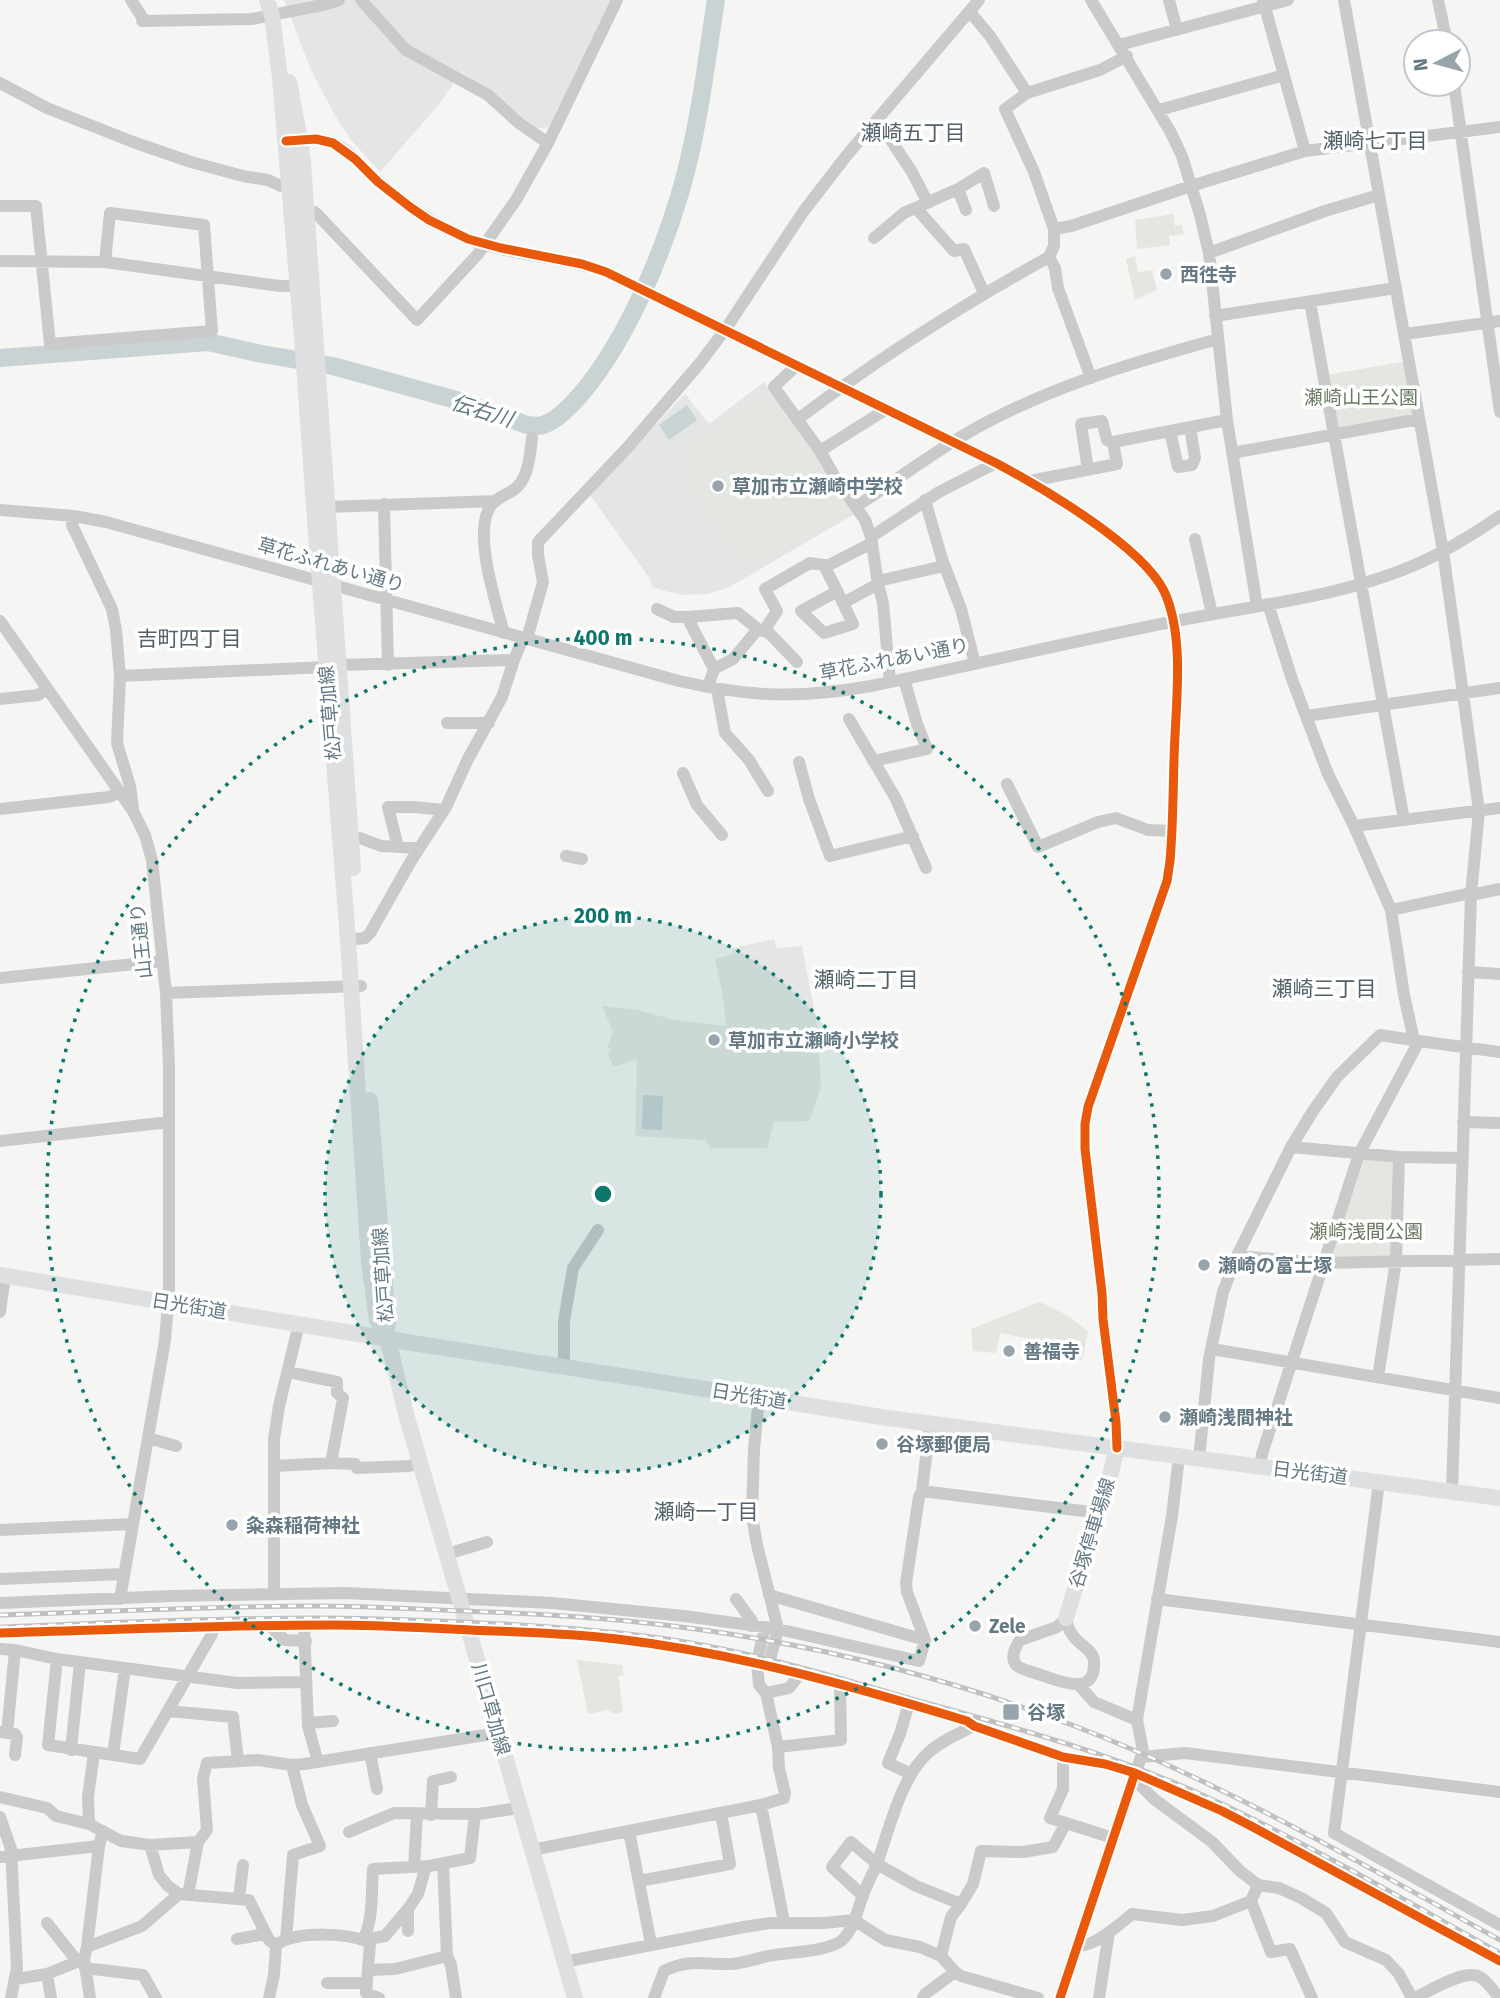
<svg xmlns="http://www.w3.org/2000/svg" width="1500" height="1998" font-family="'Fira Sans','Noto Sans JP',sans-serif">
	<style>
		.built { fill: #e4e6e5 }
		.green { fill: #e4e7e1 }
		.water { fill: #c9d3d4 }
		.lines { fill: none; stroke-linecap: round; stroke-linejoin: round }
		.river { stroke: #c9d3d4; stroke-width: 18 }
		.minor { stroke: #cacacb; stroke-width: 12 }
		.major { stroke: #dedfe0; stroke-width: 16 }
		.rail-casing { stroke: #bfc0c2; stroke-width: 5 }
		.rail { stroke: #fff; stroke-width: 2.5; stroke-dasharray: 8; stroke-linecap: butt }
		.cycleway-casing { stroke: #fff; stroke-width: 13 }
		.cycleway { stroke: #e8590c; stroke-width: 9 }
		.ring { fill: none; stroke: #0f766e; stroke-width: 3.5; stroke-dasharray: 3.5 7 }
		.poi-dot { fill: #97a4ab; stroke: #fff; stroke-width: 2.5 }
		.labels { text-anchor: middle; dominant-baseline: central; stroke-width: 7; stroke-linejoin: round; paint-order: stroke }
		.poi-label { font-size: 19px; font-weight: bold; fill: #657984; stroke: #fff; text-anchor: start }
		.park-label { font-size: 19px; fill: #6a7b64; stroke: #fff }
		.street-label { font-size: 19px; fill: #657984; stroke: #fff }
		.neighbourhood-label { font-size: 21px; fill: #536169; stroke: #fff }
		.water-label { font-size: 21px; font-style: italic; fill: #617b80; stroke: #fff }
		.centre { fill: #0f766e; stroke: #fff; stroke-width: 3.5 }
		.ring-label { font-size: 21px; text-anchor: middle; font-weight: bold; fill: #0f766e; stroke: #fff; stroke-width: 7; stroke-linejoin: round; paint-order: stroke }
	</style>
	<rect width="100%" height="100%" fill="#f5f5f4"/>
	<path class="built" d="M284 0H610L549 127 536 128 491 92 461 72 440 103 380 172 351 140 334 114 311 70Z
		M764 382 858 512 728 588 707 594 683 595 665 591 652 587 650 579 590 495 685 394 709 424Z
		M774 939 777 948 802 946 818 1030 821 1088 809 1121 774 1122 767 1148H711L705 1140 635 1136 637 1059 614 1067 608 1055 611 1049 607 1048 613 1032 602 1006 637 1010 675 1020 726 1026 723 996 715 959 734 954 733 948Z"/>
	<path class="green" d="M1173 214 1175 226 1182 225 1184 234 1169 236 1170 245 1137 249 1135 220Z
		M1135 256 1138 272 1152 270 1157 290 1135 300 1126 259Z
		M1402 362 1405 366 1413 413 1411 416 1341 429 1336 427 1328 376 1331 374Z
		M770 395 848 504V512L755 567 743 565 681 478 687 449 759 396Z
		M620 1011 636 1013 676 1025 725 1032 736 1039H743L745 1078 732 1079 733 1088 721 1094H679L672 1090V1079L646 1078V1065L639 1057 631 1058 613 1050 618 1030 611 1016Z
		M1362 1159 1395 1163 1390 1258 1332 1259Z
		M1039 1302C1057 1308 1073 1319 1088 1331L1082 1361 1078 1360 1077 1361 1029 1351 1030 1339 1000 1333 996 1353 973 1351 971 1329Z
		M577 1660 622 1665 624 1675 618 1676 623 1708 621 1713 614 1714 608 1710 588 1714Z"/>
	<path class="water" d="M687 405 697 420 669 440 659 425Z
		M643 1095 663 1096 662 1130 642 1129Z"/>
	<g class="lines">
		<path class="river" d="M0 358 208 342 262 354 333 366 456 400 527 425C530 425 534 426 537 426 551 425 563 413 573 403 622 351 661 259 681 190 699 128 706 63 716 0"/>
		<path class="minor" d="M131 0 144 20
			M361 0 406 50 488 95 519 123 548 143
			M1091 0 1170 131 1182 156 1200 215 1209 253 1227 420 1257 606
			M1169 0 1177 30
			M1263 0 1305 151
			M1344 0 1443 551 1463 694 1479 811 1471 895 1452 1492
			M1438 0 1447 42
			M970 12 990 36 1027 93
			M142 21 252 19 327 4 339 0
			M1119 45 1288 0
			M0 83 47 108 133 142 191 162 243 176 268 180 281 186 289 185
			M1454 84 1500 412
			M1159 110 1284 75
			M877 119 912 172 928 203
			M293 140C305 139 319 138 330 142 351 150 364 169 380 183 406 205 434 224 465 238 510 256 561 256 606 272L996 463C1041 487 1141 545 1164 591 1186 638 1175 708 1174 760 1173 793 1173 827 1170 861L1167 881 1088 1107 1085 1124V1149L1102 1293 1103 1319 1116 1422 1117 1448
			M958 189 984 173 994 206
			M0 206H36L50 344 212 331 204 225 110 213 105 262
			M916 208 954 251 964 249 984 293
			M306 210 315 212 417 320 478 254 516 200 548 143 617 0
			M1054 229 1071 226 1191 186 1305 151 1500 127
			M874 238 904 213 958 189 966 210
			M1209 253 1325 211 1379 195
			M1049 257 1055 268 1058 288 1091 378
			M0 261 105 262 280 286H304
			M1310 302 1404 820
			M1215 316 1396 288
			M1405 334 1500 321
			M796 366 774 387 820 451 835 477 865 520 871 537 878 584 883 603 890 682
			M798 419C878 359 962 305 1049 257L1054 246V229L1034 172 1005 109 1027 93 1100 70 1127 56
			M1170 431 1178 467 1192 465 1195 458 1190 427
			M820 451 885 410
			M1232 453 1419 419
			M1088 470 1081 424 1102 421 1107 440 1113 442
			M1030 481 1117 464 1113 442 1227 420
			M925 500 942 559 961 609 975 664
			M384 504 388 665
			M857 506C892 483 927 457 964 435 1042 389 1131 363 1218 339
			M326 507 495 501
			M0 510 74 516 106 522 679 681C751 697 798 699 871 686 973 665 1074 641 1176 621 1245 607 1316 600 1383 577 1425 564 1464 541 1500 516
			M74 516 72 525 112 609 116 630 120 676 117 743 130 786 133 808
			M871 537 939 492 996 463
			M1195 539 1212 614
			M825 567 872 543
			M878 581 944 566
			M836 592 801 611 824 633 853 624 843 603
			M1268 604 1293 682 1328 774 1354 826 1391 910
			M657 609 674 617H687L714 669
			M687 617 738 613 758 629 769 633 797 662
			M0 621 133 811 145 835 152 860 166 993 169 1065V1292L165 1340 120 1599
			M764 631 777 611 765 589 810 563 824 565 843 603 878 584
			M504 633C496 604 473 533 490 507 496 497 508 495 516 488 529 477 530 453 532 438
			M527 639 543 582 538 555V542L628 447 700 363 725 330 803 212 847 155 979 0
			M340 665 514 660 523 638
			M120 676 326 667
			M708 687 714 669 733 659 758 629
			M717 689 725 733 749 760 768 791
			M0 699 38 695 47 689
			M1306 716 1500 688
			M849 719 896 799 926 868
			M447 723H489
			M873 761 927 749 917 724 904 679
			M799 762 809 799 830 856 913 836
			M683 773 697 805 722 835
			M1007 784 1038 847 1098 822 1116 818 1148 830 1172 831
			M0 809 109 797 120 792
			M1354 826 1500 808
			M351 839 360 838 381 846 419 848
			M398 847 388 807H414L444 810
			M566 856 582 859
			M1471 895 1500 889
			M348 940 365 938 370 933 411 861 446 807 468 759 502 697 514 660
			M1468 972 1500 974
			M0 978 163 961
			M166 993 361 986
			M1414 1040 1404 995 1391 910 1471 893
			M1463 1122 1500 1123
			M0 1141 169 1122
			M1291 1147 1399 1157 1462 1158
			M1237 1256 1324 1263 1500 1259
			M0 1312 5 1276
			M1212 1349 1500 1398
			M564 1366V1321L573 1268 598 1230
			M288 1372 337 1382V1393L343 1398 331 1463
			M1378 1377 1396 1261 1399 1157
			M759 1397 754 1449 752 1516 757 1545 778 1629 771 1656
			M148 1438 176 1446
			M1199 1459 1209 1359 1223 1292 1237 1256 1291 1147 1313 1111 1337 1077 1380 1035 1419 1041
			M275 1466 331 1463 355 1464 357 1468 409 1466 420 1463
			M1260 1467 1262 1454 1359 1154 1419 1041 1500 1052
			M1379 1482 1334 1833 1500 1925
			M922 1491 1099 1513
			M0 1530 132 1524
			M447 1554 487 1542
			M0 1579 124 1574
			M274 1595V1439L279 1406 299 1324
			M769 1595 925 1640
			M736 1599 752 1621 751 1626
			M1157 1599 1500 1642
			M0 1603 172 1596 345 1593 552 1603 684 1616 778 1629 919 1661 925 1640 907 1592 906 1583 919 1497 922 1491 930 1424
			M1066 1618C1069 1644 1093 1646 1094 1661 1096 1698 1060 1681 1041 1675 1034 1672 1021 1670 1016 1665 1010 1657 1016 1646 1020 1640L1057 1627Z
			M269 1625 285 1640 306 1641
			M304 1625 308 1726 318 1762
			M0 1633C111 1630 222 1625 333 1625 378 1625 424 1628 470 1630 519 1632 568 1633 617 1639 737 1653 852 1686 967 1721L974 1726 1063 1757 1105 1764 1135 1773 1222 1811 1251 1826 1500 1961
			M0 1649 15 1650 57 1659 237 1683 306 1682
			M759 1653 765 1627
			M57 1659 48 1745 140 1759 212 1634V1627
			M1079 1685 1094 1702 1137 1720
			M766 1693 789 1688 800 1674
			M909 1703 900 1734 888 1763 911 1774
			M168 1711 233 1717 238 1761
			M308 1723 333 1721
			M0 1732 15 1734 17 1737 15 1755
			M7 1733 15 1650
			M778 1747 841 1740 840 1685
			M71 1750 80 1662
			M370 1753 377 1789
			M113 1755 125 1668
			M1063 1757V1789L1050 1818 1066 1823
			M1141 1757 1185 1753 1500 1792
			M1133 1778 1154 1799 1212 1842 1240 1871 1258 1885 1279 1888 1301 1898 1326 1913 1345 1942 1386 1960 1399 1974 1412 1998
			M0 1797 47 1808 56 1816 89 1824 121 1841 150 1845 198 1842
			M761 1805 784 1922
			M431 1815 433 1781 451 1777
			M0 1817 11 1849 17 1968 11 1998
			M89 1824 88 1797 94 1753
			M629 1831 651 1944
			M349 1832 394 1813 478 1814 519 1808
			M150 1845 159 1875 168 1886 179 1894 249 1900 269 1940 276 1945 274 1975 269 1998
			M532 1850 761 1805 784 1798 785 1793 779 1768 778 1747 766 1693 759 1685 757 1662
			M0 1857 99 1846
			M414 1867 417 1815
			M639 1881 730 1864 721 1813
			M188 1895 198 1842 207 1830 203 1778 207 1763 258 1760 292 1765 304 1764 498 1733
			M863 1896 832 1867 851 1842 877 1864 916 1886 961 1904
			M239 1899 243 1865
			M1251 1901 1271 1952 1290 1949 1312 1998
			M47 1923 77 1961
			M408 1931V1909L418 1894 426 1866
			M237 1939 265 1934
			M286 1939 293 1855 320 1846 302 1805 292 1765
			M363 1940C374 1919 371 1892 373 1869L429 1866 470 1858 475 1814
			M363 1940 385 1936 408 1909
			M279 1943C301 1931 346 1933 369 1942L370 1944 366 1993 379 1998
			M1078 1945C1093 1948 1120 1924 1132 1914L1182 1920 1213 1916 1251 1901 1258 1885
			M87 1947 142 1926 179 1894
			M447 1956 451 1965 456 1998
			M941 1956 951 1917 961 1904 973 1884 981 1851 1023 1852 1053 1847 1066 1823 1113 1838
			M564 1962 744 1927 770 1923H823L854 1920 885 1940 920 1947 941 1956 955 1972 961 1976 1038 1998
			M85 1968 143 1975 156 1998
			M369 1970 395 1969 447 1956 443 1863
			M47 1974 51 1998
			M16 1979 47 1974 84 1959
			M327 1983H367
			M90 1998 84 1959 87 1947 99 1846 103 1831
			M654 1998 664 1971C691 1958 703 1965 731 1964 744 1963 755 1959 768 1956 787 1952 826 1952 841 1941 853 1931 857 1912 862 1898 866 1886 872 1875 877 1864 889 1830 901 1777 928 1753 941 1741 958 1734 974 1726
			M923 1998 925 1994 955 1972
			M1060 1998 1143 1751 1137 1720 1172 1516 1179 1457
			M1099 1998 1109 1932
			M1415 1998C1429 1991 1466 1968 1480 1977 1487 1981 1494 1992 1500 1998"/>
		<path class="major" d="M267 0 272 15 280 78 303 349 314 507 348 940 369 1262 377 1320 386 1338 392 1356 406 1414 575 1998
			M289 82 300 140 303 163 353 868
			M370 1100 388 1322 386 1336
			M0 1275 413 1343 888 1418 1500 1498
			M1066 1618 1110 1476 1117 1448"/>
		<defs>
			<path id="rail" d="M0 1615C105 1612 210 1606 314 1606 364 1606 414 1609 464 1611 522 1613 579 1616 637 1622 785 1637 932 1672 1072 1725 1222 1782 1360 1863 1500 1940
				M0 1627C105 1623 210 1618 314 1618 364 1618 414 1620 463 1622 531 1625 599 1629 667 1639 753 1652 836 1677 919 1701 1017 1728 1116 1755 1209 1798 1309 1844 1404 1900 1500 1953"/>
		</defs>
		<use href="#rail" class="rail-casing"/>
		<use href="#rail" class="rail"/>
		<defs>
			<path id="cycleway" d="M286 141 316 139 333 143 355 159 378 182 410 207 429 220 468 239 501 248 582 264 606 272 996 463C1041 487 1141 545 1164 591 1186 638 1175 708 1174 760 1173 793 1173 827 1170 861L1167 881 1088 1107 1085 1124V1149L1102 1293 1103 1319 1116 1422 1117 1448
				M0 1633C111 1630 222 1625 333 1625 378 1625 424 1628 470 1630 519 1632 568 1633 617 1639 737 1653 852 1686 967 1721L974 1726 1063 1757 1105 1764 1135 1773 1222 1811 1251 1826 1500 1961
				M1060 1998 1135 1773"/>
		</defs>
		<use href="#cycleway" class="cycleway-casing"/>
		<use href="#cycleway" class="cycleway"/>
	</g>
	<circle cx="603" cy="1194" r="278" fill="#0f766e" fill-opacity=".12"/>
	<g class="ring">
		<circle cx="603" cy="1194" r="278"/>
		<circle cx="603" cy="1194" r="556"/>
	</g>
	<g class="poi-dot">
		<circle cx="1166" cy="274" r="7"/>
		<circle cx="718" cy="486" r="7"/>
		<circle cx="714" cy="1040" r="7"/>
		<circle cx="1204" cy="1265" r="7"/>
		<circle cx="1009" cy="1351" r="7"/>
		<circle cx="1165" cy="1417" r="7"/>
		<circle cx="882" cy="1444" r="7"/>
		<circle cx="232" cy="1525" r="7"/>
		<circle cx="975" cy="1626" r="7"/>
		<rect x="1002" y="1703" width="18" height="18" rx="3.5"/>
	</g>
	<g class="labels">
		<g class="poi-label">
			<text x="1180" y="274">西徃寺</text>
			<text x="732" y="486">草加市立瀬崎中学校</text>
			<text x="728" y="1040">草加市立瀬崎小学校</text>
			<text x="1218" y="1265">瀬崎の富士塚</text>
			<text x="1023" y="1351">善福寺</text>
			<text x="1179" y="1417">瀬崎浅間神社</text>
			<text x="896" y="1444">谷塚郵便局</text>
			<text x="246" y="1525">粂森稲荷神社</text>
			<text x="989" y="1626">Zele</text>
			<text x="1027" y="1712">谷塚</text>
		</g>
		<g class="park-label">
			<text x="1361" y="397">瀬崎山王公園</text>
			<text x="1366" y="1231">瀬崎浅間公園</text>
		</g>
		<g class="street-label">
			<text transform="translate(331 565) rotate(16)">草花ふれあい通り</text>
			<text transform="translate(894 659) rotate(-11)">草花ふれあい通り</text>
			<text transform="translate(330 713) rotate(-95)">松戸草加線</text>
			<text transform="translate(141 941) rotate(-96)">山王通り</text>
			<text transform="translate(383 1275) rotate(-94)">松戸草加線</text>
			<text transform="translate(189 1306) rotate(9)">日光街道</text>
			<text transform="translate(749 1396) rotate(9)">日光街道</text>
			<text transform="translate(1310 1473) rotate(7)">日光街道</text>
			<text transform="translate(1092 1533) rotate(-73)">谷塚停車場線</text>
			<text transform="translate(491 1709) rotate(74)">川口草加線</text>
		</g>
		<g class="neighbourhood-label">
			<text x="913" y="133">瀬崎五丁目</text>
			<text x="1375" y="141">瀬崎七丁目</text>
			<text x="189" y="639">吉町四丁目</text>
			<text x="866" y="980">瀬崎二丁目</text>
			<text x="1324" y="989">瀬崎三丁目</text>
			<text x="706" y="1512">瀬崎一丁目</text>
		</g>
		<g class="water-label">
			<text transform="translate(482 411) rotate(17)">伝右川</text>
		</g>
	</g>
	<circle cx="603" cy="1194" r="10" class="centre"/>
	<g class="ring-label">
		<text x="603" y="645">400 m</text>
		<text x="603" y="923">200 m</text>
	</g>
	<g transform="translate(1437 63) rotate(264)"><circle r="33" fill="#ffffff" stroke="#c1c9ce" stroke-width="2"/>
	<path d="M0-5L12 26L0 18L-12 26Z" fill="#97a4ab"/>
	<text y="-10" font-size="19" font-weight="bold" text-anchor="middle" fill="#657984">N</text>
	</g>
</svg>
